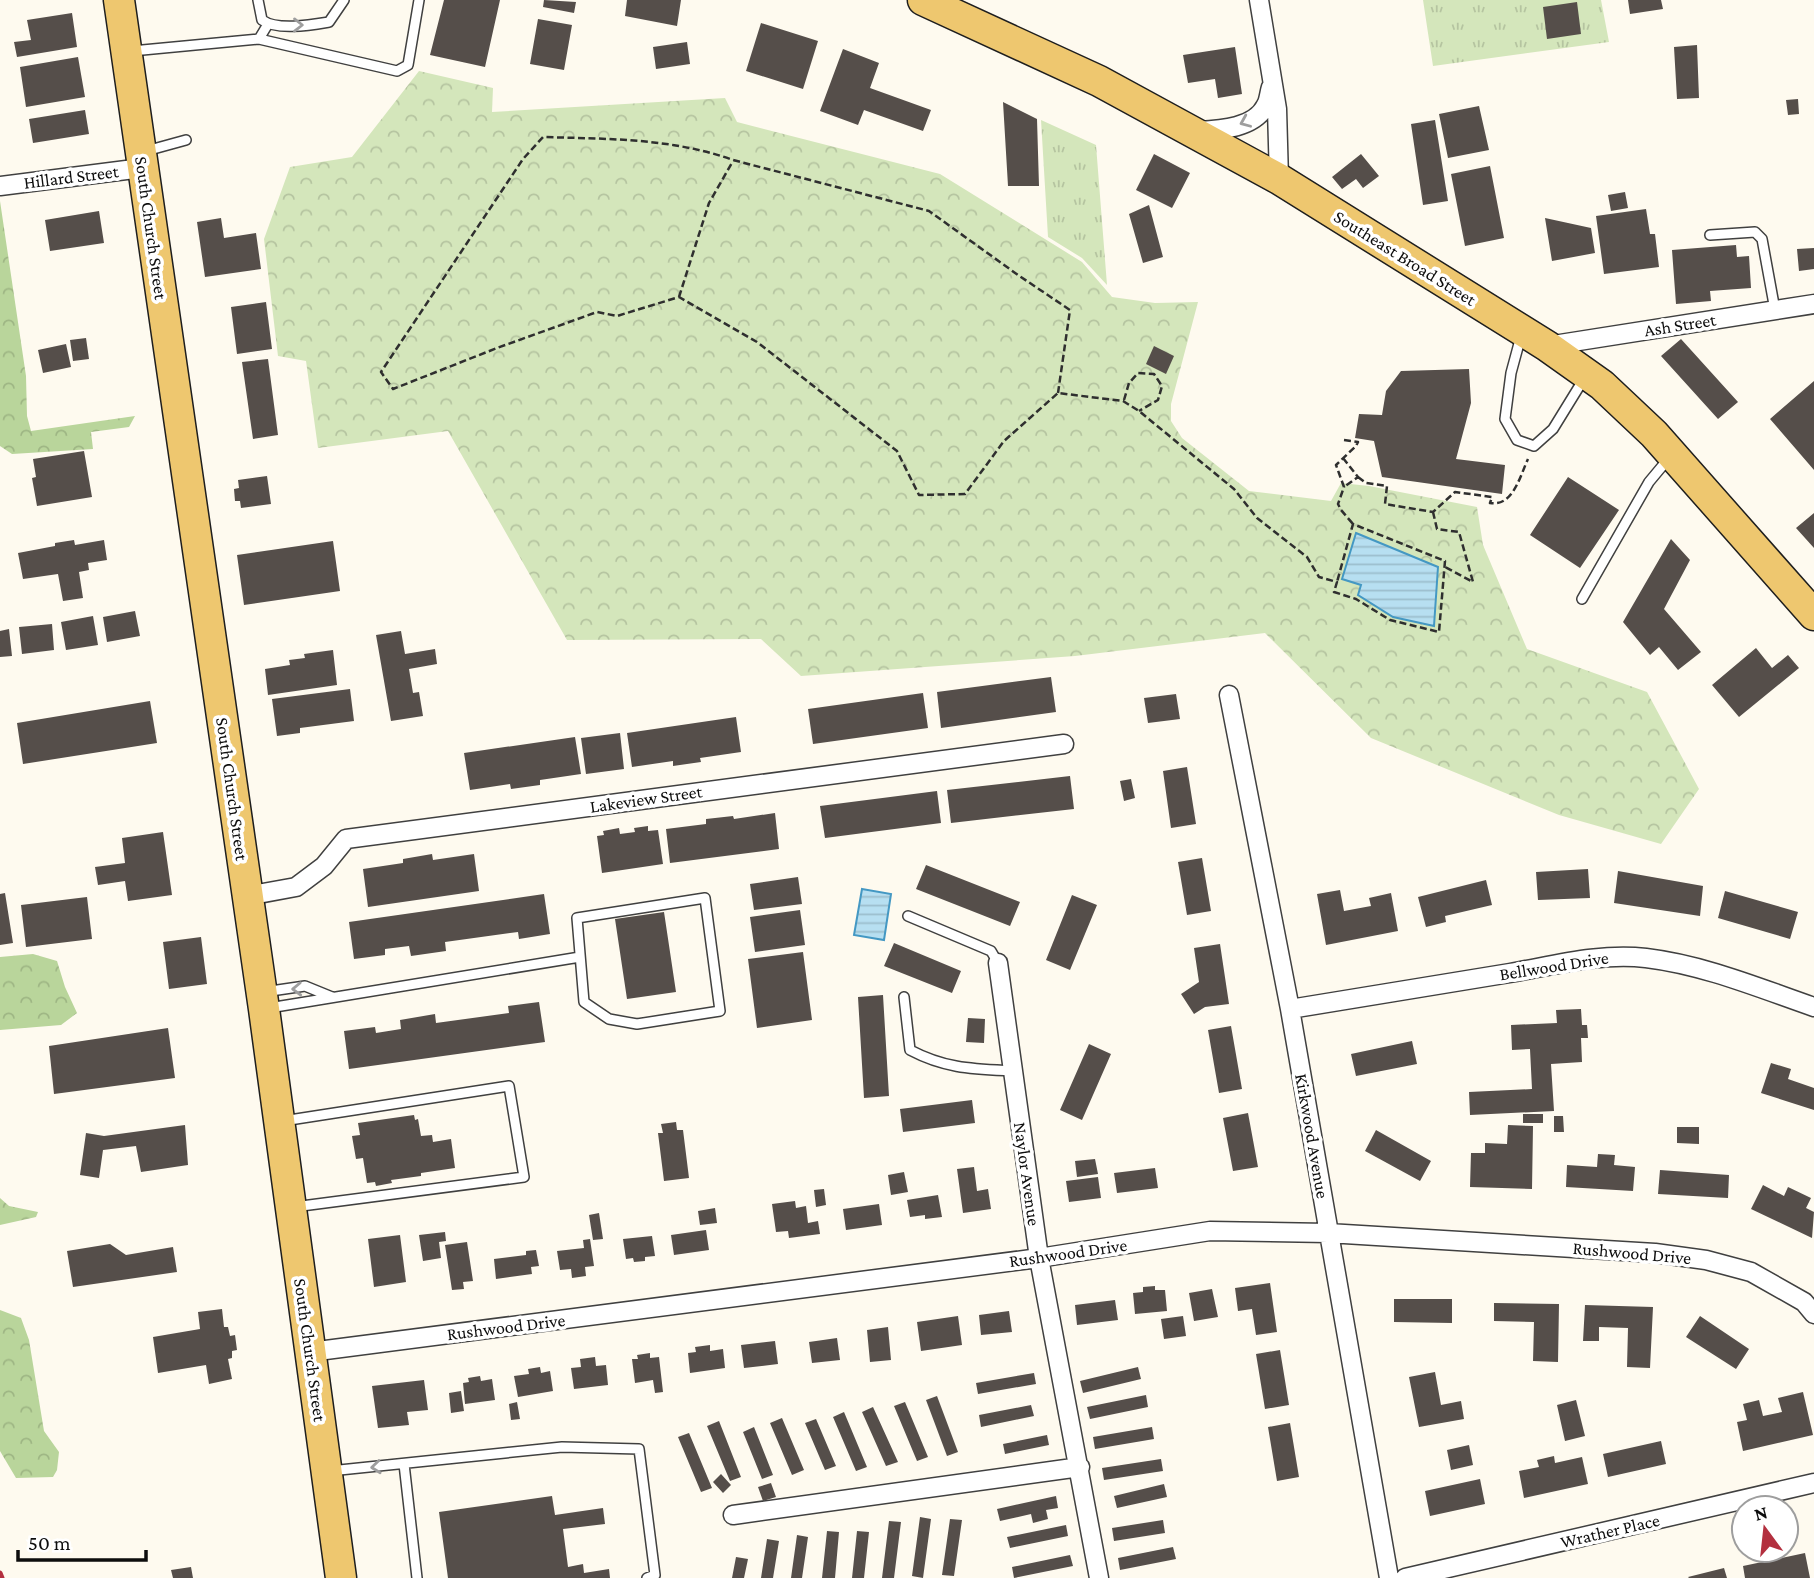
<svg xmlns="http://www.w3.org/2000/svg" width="1814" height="1578" font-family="'Crimson Pro',serif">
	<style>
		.grass { fill: url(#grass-tufts) }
		.forest { fill: url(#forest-crowns) }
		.park { fill: url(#park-crowns) }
		.water { fill: url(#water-rules); stroke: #4498c3; stroke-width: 2 }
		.building { fill: #554e4a }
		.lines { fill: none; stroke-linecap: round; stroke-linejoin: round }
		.lane-casing { stroke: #404040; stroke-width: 12 }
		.street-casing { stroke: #404040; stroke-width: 21 }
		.primary-casing { stroke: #1e1e1e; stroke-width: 33 }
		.path { stroke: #2f2f2f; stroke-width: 2.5; stroke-dasharray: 7 3.5; stroke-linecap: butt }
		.lane { stroke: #fff; stroke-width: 9 }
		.street { stroke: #fff; stroke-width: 18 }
		.primary { stroke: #eec76f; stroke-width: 30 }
		.rail { stroke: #b3303f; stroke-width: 5 }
		.oneway { stroke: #9e9e9e }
		.labels { text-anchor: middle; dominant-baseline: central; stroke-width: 7; stroke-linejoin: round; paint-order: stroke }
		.street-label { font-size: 18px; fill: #0d0d0d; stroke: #fff }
	</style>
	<defs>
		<pattern id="grass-tufts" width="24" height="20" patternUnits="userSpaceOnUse" patternTransform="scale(1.75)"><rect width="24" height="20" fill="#d4e6bb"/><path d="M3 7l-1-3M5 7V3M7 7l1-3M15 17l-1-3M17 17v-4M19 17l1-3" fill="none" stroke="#b5c4a0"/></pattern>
		<pattern id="forest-crowns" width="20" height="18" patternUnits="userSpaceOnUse" patternTransform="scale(1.75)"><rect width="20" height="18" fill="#b9d59b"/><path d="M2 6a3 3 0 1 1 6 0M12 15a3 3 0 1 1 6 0" fill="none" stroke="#9eb684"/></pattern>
		<pattern id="park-crowns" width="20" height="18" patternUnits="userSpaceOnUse" patternTransform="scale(1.75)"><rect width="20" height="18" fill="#d4e6bb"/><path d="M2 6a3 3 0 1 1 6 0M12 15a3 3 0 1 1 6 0" fill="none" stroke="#b5c4a0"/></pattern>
		<pattern id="water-rules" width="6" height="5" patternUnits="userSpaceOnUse" patternTransform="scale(1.75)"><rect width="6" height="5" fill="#b7dff1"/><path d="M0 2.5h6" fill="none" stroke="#9cbecd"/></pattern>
	</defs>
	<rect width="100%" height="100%" fill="#fefaef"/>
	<path class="grass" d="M1423 0H1601L1609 42 1433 66Z
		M1041 120 1096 145 1107 285 1082 258 1048 237Z"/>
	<path class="forest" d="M0 201 26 376 27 416 31 431 135 416 129 427 91 432 93 449 12 454 0 446Z
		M33 954 57 961 65 987 77 1013 61 1025 0 1030V957Z
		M0 1198 9 1206 38 1212 36 1217 0 1225Z
		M0 1310 21 1318 29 1340 44 1431 59 1452 57 1470 53 1477 16 1478 0 1451Z"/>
	<path class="park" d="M419 71 493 88 492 112 725 98 737 122 940 174 1082 262 1112 297 1155 303 1198 302 1171 404V421L1182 438 1249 491 1331 501 1341 483 1369 486 1477 507 1483 545 1527 649 1647 692 1699 789 1661 844 1559 815 1371 738 1265 633 1075 656 801 676 761 639 567 640 448 431 318 448 306 361 278 356 264 239 290 167 352 157Z"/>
	<path class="water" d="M1356 533 1438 567 1434 626 1393 617 1358 595 1361 585 1342 579Z
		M862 889 891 894 884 940 854 935Z"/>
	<path class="building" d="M444 0H500L485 67 430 55Z
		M544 0 576 2 574 13 543 7Z
		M627 0H681L677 26 625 16Z
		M1628 0H1661L1663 9 1630 14Z
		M1577 2 1581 34 1547 39 1543 7Z
		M72 13 77 47 17 57 14 42 31 40 27 20Z
		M538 19 572 25 564 70 530 64Z
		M761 23 818 41 803 89 746 71Z
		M687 42 690 64 656 69 653 47Z
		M1697 45 1699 98 1677 99 1674 47Z
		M1235 47 1242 94 1218 98 1215 79 1188 83 1183 55Z
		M843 49 879 63 870 88 931 110 923 131 864 110 858 125 820 111Z
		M78 57 85 97 26 107 20 67Z
		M1798 99 1799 114 1788 115 1786 100Z
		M1003 102 1037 119 1039 186H1008Z
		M1479 106 1489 150 1448 158 1439 114Z
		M85 110 89 134 33 143 29 119Z
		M1435 120 1448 201 1423 205 1411 124Z
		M1154 154 1190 173 1172 208 1136 190Z
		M1361 154 1379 176 1363 188 1356 179 1342 189 1332 177Z
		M1490 166 1504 238 1465 246 1451 174Z
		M1625 192 1628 208 1611 211 1608 195Z
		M1149 205 1163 257 1143 263 1129 214Z
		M1646 209 1650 234H1655L1659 267 1604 274 1596 216Z
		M99 211 104 243 50 251 45 220Z
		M221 218 224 238 256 233 261 269 205 277 197 222Z
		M1545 218 1591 228 1595 253 1552 261Z
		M1736 245 1737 257 1749 256 1751 288 1710 291 1711 301 1676 304 1672 250Z
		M1814 248V269L1799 271 1797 249Z
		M266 302 272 349 237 354 231 307Z
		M86 338 89 359 73 361 70 340Z
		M1681 339 1738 402 1718 419 1661 356Z
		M66 344 71 367 43 373 38 350Z
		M1154 346 1174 356 1166 374 1146 364Z
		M268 359 278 435 253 439 242 362Z
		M1469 369 1471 403 1456 459 1505 465 1502 494 1382 477 1374 441 1355 438 1359 414 1382 415 1386 391 1401 371Z
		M1814 381V470L1770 419Z
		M84 451 92 497 37 506 32 478 36 477 33 459Z
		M267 476 271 504 241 508 240 501H235L234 489 239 488 238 480Z
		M1568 477 1619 510 1580 568 1530 535Z
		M1814 513V548L1796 528Z
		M1671 539 1690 560 1664 609 1701 652 1678 670 1659 647 1650 655 1623 622Z
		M74 540 75 545 104 540 107 560 88 563 89 570 79 572 83 598 63 601 58 574 23 579 18 553 55 546V543Z
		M333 541 340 591 244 605 237 555Z
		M135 611 140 636 107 642 103 617Z
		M93 616 98 645 66 650 61 622Z
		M52 624 54 650 22 654 19 627Z
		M9 629 12 656 0 657V631Z
		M401 631 405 654 435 649 437 664 409 669 413 693 419 692 423 716 391 721 376 635Z
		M1756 648 1772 668 1788 655 1799 668 1739 717 1712 685Z
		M333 650 337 685 268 695 265 669 290 665 289 660 305 658 304 654Z
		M1051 677 1056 712 941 728 937 692Z
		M350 689 354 721 300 728V733L277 736 272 699Z
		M923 693 928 728 813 744 808 709Z
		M1176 694 1180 719 1148 723 1144 698Z
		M150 701 157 743 23 764 17 723Z
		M736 717 741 752 700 758 701 762 673 766V761L632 767 627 733Z
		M620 733 624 769 586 774 581 738Z
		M575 737 581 774 540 780V785L511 789 510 784 470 790 464 753Z
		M1187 767 1196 824 1171 828 1163 771Z
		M1070 776 1074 809 951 823 947 790Z
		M1131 779 1135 798 1124 801 1120 781Z
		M937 791 941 823 825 838 820 806Z
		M775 813 779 849 670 863 666 829 706 824V819L733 816 734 819Z
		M648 826V831L658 830 663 864 602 873 597 836 604 835 603 831 619 828 620 834 635 832 634 828Z
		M163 832 172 895 128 901 125 881 98 885 95 867 125 863 122 838Z
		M432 854 433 860 474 854 479 891 368 907 363 869 403 863V859Z
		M1202 858 1211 911 1187 915 1178 862Z
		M926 865 1020 902 1010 926 916 889Z
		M1588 869 1590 898 1538 900 1536 872Z
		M1618 871 1703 886 1700 916 1614 903Z
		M798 877 802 904 754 910 750 884Z
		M1486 880 1492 905 1445 916 1446 922 1426 927 1418 897Z
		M1340 890 1344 911 1371 906 1369 898 1391 893 1398 931 1326 945 1317 894Z
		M1725 891 1798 912 1790 939 1718 918Z
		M5 893 13 943 0 945V894Z
		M544 894 550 934 519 939 518 932 445 942 446 951 411 956 409 946 385 949V955L354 959 349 922Z
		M1072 895 1097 905 1070 970 1046 960Z
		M87 897 92 939 26 947 21 905Z
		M800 910 805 945 755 952 750 917Z
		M664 912 676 992 627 999 615 919Z
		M201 937 207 984 169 989 163 942Z
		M894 943 961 971 952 993 884 966Z
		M1220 944 1229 1004 1205 1007 1194 1014 1181 994 1199 982 1194 948Z
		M803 952 812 1020 757 1028 748 959Z
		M883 995 889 1096 864 1098 858 997Z
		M539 1002 545 1042 349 1069 344 1031 375 1027 376 1033 401 1029 400 1020 435 1014 436 1023 509 1013 508 1006Z
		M1581 1009 1582 1025H1587L1588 1038H1581L1582 1062 1551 1064 1554 1111 1470 1115 1469 1092 1532 1089 1530 1049 1512 1050 1511 1025 1557 1023 1556 1010Z
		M968 1018 985 1019 984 1043 966 1042Z
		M1231 1026 1242 1089 1219 1093 1208 1030Z
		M168 1028 175 1078 54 1094 49 1046Z
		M1412 1041 1417 1064 1356 1076 1351 1054Z
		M1089 1044 1111 1054 1082 1120 1060 1110Z
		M1771 1063 1791 1069 1788 1079 1814 1088V1110L1761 1093Z
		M972 1100 975 1123 903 1132 900 1109Z
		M1248 1113 1258 1167 1233 1171 1223 1118Z
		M1523 1114H1543V1123H1523Z
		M414 1115 415 1120 418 1119 421 1136 432 1135 433 1142 451 1139 455 1168 421 1173V1176L391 1180 392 1183 376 1186 375 1182 367 1183 363 1158 356 1159 352 1136 360 1135 358 1123Z
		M1554 1116H1563L1564 1132H1554Z
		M676 1122 677 1130H683L689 1178 664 1181 658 1133H663L661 1124Z
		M185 1125 188 1165 141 1172 136 1146 103 1150 99 1178 80 1175 86 1133 104 1136Z
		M1508 1125 1533 1126 1532 1189 1470 1187 1471 1153H1485V1143L1507 1144Z
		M1677 1127H1699V1144L1677 1143Z
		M1376 1130 1431 1161 1420 1181 1365 1151Z
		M1598 1154 1615 1155 1614 1165 1635 1167 1633 1191 1566 1187 1567 1165 1597 1167Z
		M1095 1159 1098 1174 1077 1177 1075 1161Z
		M974 1167 977 1191 988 1189 991 1209 963 1213 957 1169Z
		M1155 1168 1158 1188 1117 1193 1114 1173Z
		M1660 1170 1729 1175 1728 1198 1658 1194Z
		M904 1172 908 1192 891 1195 888 1175Z
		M1098 1177 1101 1198 1069 1202 1066 1181Z
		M1763 1185 1784 1196 1788 1187 1811 1198 1806 1208 1814 1212 1812 1238 1751 1209Z
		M824 1189 826 1205 816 1207 814 1190Z
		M938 1195 942 1217 925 1219V1215L910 1217 907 1200Z
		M795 1201 796 1208 806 1206 808 1223 818 1221 820 1234 789 1238 788 1231 776 1232 772 1204Z
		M879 1204 882 1225 846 1230 843 1209Z
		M715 1208 717 1223 700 1225 698 1211Z
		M599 1213 603 1239 593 1240 589 1215Z
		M706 1230 709 1250 674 1255 671 1235Z
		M445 1232 446 1241 439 1242 441 1258 423 1261 419 1235Z
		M400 1235 406 1282 374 1287 368 1239Z
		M652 1236 655 1256 645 1257V1261L634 1262 633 1258 626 1259 623 1239Z
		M590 1239 594 1266 585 1267 586 1276 572 1278 571 1269 560 1270 557 1251 584 1248 583 1240Z
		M467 1242 473 1281 463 1282 464 1289 452 1290 445 1245Z
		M110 1244 126 1255 173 1247 177 1272 73 1287 67 1251Z
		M536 1250 539 1266 531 1267 532 1274 496 1279 494 1259 526 1255V1251Z
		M1270 1283 1277 1332 1256 1335 1252 1309 1238 1311 1235 1288Z
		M1155 1286V1290H1165L1167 1311 1135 1314 1133 1293 1143 1292V1287Z
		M1212 1289 1218 1317 1194 1321 1189 1293Z
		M1394 1299H1452V1323L1394 1322Z
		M1115 1300 1118 1320 1077 1325 1075 1305Z
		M1494 1303 1559 1304 1558 1362 1533 1361 1534 1322 1494 1321Z
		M1585 1305 1653 1307 1650 1368 1627 1367 1628 1328 1599 1327V1341H1583Z
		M222 1309 224 1327H228L230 1336 235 1335 237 1350 232 1351V1358L228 1359 232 1379 209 1384 206 1365 158 1373 153 1337 200 1329 198 1312Z
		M1009 1311 1012 1332 981 1335 979 1315Z
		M958 1316 962 1345 921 1351 917 1322Z
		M1183 1316 1186 1336 1164 1339 1161 1319Z
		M1700 1316 1749 1349 1736 1369 1686 1337Z
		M888 1327 891 1360 870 1362 867 1330Z
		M837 1338 840 1360 812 1363 809 1342Z
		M775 1341 778 1364 744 1368 741 1345Z
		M710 1345V1351L723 1349 725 1368 690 1373 688 1353 696 1352 695 1347Z
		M1280 1350 1289 1405 1265 1409 1256 1354Z
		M650 1353V1358L659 1357 663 1392 655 1393 653 1380 635 1383 632 1359H638L637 1355Z
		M595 1357 596 1366 606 1365 608 1385 574 1389 571 1368 581 1367 580 1359Z
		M540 1367 541 1373 550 1371 553 1391 518 1397 514 1376 529 1374 528 1369Z
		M1138 1367 1141 1379 1083 1393 1080 1381Z
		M1435 1372 1441 1405 1461 1401 1464 1419 1419 1427 1409 1377Z
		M1034 1373 1036 1384 978 1394 976 1383Z
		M480 1376 481 1381 492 1379 495 1400 465 1404 463 1383 469 1382 468 1378Z
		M424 1380 428 1410 407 1412 409 1425 378 1428 372 1386Z
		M461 1391 464 1411 451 1413 449 1393Z
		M1803 1392 1813 1435 1743 1451 1737 1422 1747 1420 1743 1404 1759 1400 1763 1416 1782 1412 1778 1398Z
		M1146 1395 1148 1407 1090 1419 1087 1407Z
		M937 1396 958 1452 947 1456 926 1400Z
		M1576 1400 1585 1436 1565 1441 1557 1405Z
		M517 1402 520 1419 511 1420 509 1404Z
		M905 1402 928 1457 917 1461 894 1406Z
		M1031 1405 1034 1416 981 1427 979 1415Z
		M873 1407 898 1462 886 1466 862 1412Z
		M844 1412 867 1467 856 1471 833 1417Z
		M782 1418 804 1470 792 1475 770 1423Z
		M816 1419 836 1466 825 1470 805 1423Z
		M719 1421 741 1477 730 1481 707 1426Z
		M1290 1423 1299 1477 1277 1481 1268 1427Z
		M754 1427 773 1475 762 1479 743 1432Z
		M1152 1427 1154 1439 1095 1449 1093 1437Z
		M689 1433 712 1488 701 1492 678 1437Z
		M1047 1435 1049 1445 1005 1454 1003 1444Z
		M1661 1441 1666 1464 1608 1477 1603 1454Z
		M1469 1445 1473 1465 1451 1470 1447 1450Z
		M1554 1456 1555 1463 1582 1457 1588 1484 1524 1498 1519 1471 1539 1467 1537 1460Z
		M1161 1459 1163 1471 1104 1480 1102 1468Z
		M721 1474 731 1485 723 1493 713 1482Z
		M1480 1479 1485 1504 1430 1516 1425 1491Z
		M771 1483 776 1497 763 1501 758 1487Z
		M1164 1484 1167 1497 1117 1508 1114 1496Z
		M552 1496 555 1515 603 1508 605 1524 563 1529 568 1567 583 1564 584 1573 609 1569 610 1578H448L439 1512Z
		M1056 1496 1058 1508 1046 1510 1048 1519 1033 1523 1031 1514 1000 1521 997 1509Z
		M920 1517 931 1519 923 1578 912 1576Z
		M950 1519 962 1520 954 1576 942 1575Z
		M1163 1520 1165 1533 1114 1541 1112 1528Z
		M889 1521 901 1522 894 1578H882Z
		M1066 1525 1068 1536 1010 1548 1007 1537Z
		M827 1531 839 1532 835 1578H822Z
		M857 1531 869 1532 864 1578H852Z
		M797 1535 808 1537 802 1578H791Z
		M767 1539 779 1541 773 1578H761Z
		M1173 1547 1176 1559 1120 1570 1118 1558Z
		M1805 1553 1810 1578H1745L1743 1566Z
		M1070 1555 1073 1566 1014 1578 1012 1567Z
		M736 1557 748 1559 744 1578H732Z
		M191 1567 193 1578H173L171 1570Z
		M1724 1568 1727 1578H1689L1688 1577Z"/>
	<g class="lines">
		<defs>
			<path id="lane" d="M258 0 262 20C277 31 311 25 329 22L344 0
				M259 39 397 71 408 65 419 0
				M132 51 259 39 268 24
				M146 151 186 140
				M1710 235 1755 232 1762 239 1775 310
				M1521 336 1511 373 1505 419 1517 440 1534 446 1553 429 1585 377
				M1582 599 1649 482 1669 458
				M705 898 720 1011 637 1024 609 1019 584 1002 577 918Z
				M908 916 991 951 998 963
				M264 992 305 986 332 997
				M904 997 910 1050C946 1069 974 1069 1013 1071
				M269 1008 580 957
				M283 1121 509 1086 524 1177 294 1207
				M404 1464 417 1578
				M330 1471 562 1447 639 1449 655 1575 647 1578"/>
			<path id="street" d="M1259 0 1277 109 1279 179
				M1198 131C1221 130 1255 128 1266 105 1269 100 1269 93 1271 87
				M0 186 142 168
				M1547 346 1814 304
				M1229 695 1290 1009 1389 1578
				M247 896 296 887 324 866 346 839 1064 744
				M998 963 1039 1258 1099 1578
				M1290 1009C1363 997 1436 985 1510 973 1556 965 1599 953 1646 958 1704 965 1759 988 1814 1007
				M310 1352 1039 1258 1210 1231 1328 1233 1655 1253 1706 1260 1751 1272 1804 1302 1814 1314
				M733 1515 1080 1467
				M1405 1578 1814 1483"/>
			<path id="primary" d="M119 0 264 1009 341 1578
				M923 0 1099 81 1279 179 1547 346 1602 385 1654 434 1814 615"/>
		</defs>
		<use href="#lane" class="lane-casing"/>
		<use href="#street" class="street-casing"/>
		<use href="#primary" class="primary-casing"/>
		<path class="path" d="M679 297 709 203 733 161
			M1058 393 1070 310 1018 275 929 211 733 160C672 138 608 139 543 137L523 159 381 372 393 389 497 348 597 312 617 316 679 297 757 342 897 451 919 495 965 494 1004 441 1058 393 1123 401 1139 411 1234 489 1257 518 1307 557 1319 577 1337 582 1334 592 1356 599 1390 620 1439 632 1445 561 1353 524 1337 582
			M1124 400 1129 383 1138 373 1154 374 1162 386 1158 400 1139 411
			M1344 440 1358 442 1356 446 1336 465 1344 487 1338 504 1341 510 1353 524
			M1343 458 1358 477 1344 487
			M1358 477 1366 483 1387 486 1385 504 1433 512 1455 492 1492 497 1490 503C1513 507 1520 476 1528 459
			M1433 512 1437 529 1459 532 1473 582 1445 567"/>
		<use href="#lane" class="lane"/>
		<use href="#street" class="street"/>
		<use href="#primary" class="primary"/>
		<path class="rail" d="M0 1573 2 1578"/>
	</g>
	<defs><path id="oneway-chevron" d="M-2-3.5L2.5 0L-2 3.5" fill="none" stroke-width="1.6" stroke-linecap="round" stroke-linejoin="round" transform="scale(1.75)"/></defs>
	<g class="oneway">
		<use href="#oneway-chevron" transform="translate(298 25)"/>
		<use href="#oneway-chevron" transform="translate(1245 122) rotate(157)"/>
		<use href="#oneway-chevron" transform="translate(297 989) rotate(178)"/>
		<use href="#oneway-chevron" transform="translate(376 1467) rotate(174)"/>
	</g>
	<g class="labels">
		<g class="street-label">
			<text transform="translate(71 177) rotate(-7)">Hillard Street</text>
			<text transform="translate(151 228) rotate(82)">South Church Street</text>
			<text transform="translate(1405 258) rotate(32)">Southeast Broad Street</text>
			<text transform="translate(1680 325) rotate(-9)">Ash Street</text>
			<text transform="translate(232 789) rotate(82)">South Church Street</text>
			<text transform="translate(646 799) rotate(-8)">Lakeview Street</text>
			<text transform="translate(1554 966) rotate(-9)">Bellwood Drive</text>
			<text transform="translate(1312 1136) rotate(80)">Kirkwood Avenue</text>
			<text transform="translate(1027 1174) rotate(82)">Naylor Avenue</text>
			<text transform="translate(1068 1253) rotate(-8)">Rushwood Drive</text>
			<text transform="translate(1632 1253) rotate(5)">Rushwood Drive</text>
			<text transform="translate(506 1327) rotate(-7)">Rushwood Drive</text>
			<text transform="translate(310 1350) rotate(82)">South Church Street</text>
			<text transform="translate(1610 1531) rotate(-13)">Wrather Place</text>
		</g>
	</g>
	<g transform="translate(1765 1529) rotate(345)"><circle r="33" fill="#ffffff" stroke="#9e9e9e" stroke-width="2"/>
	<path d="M0-5L12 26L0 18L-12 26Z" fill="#b3303f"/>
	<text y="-10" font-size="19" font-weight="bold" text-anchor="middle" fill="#0d0d0d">N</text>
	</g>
	<path d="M18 1550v10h128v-10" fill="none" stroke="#0d0d0d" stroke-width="3.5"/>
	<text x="28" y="1550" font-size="21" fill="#0d0d0d" stroke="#ffffff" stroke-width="5" paint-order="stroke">50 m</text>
</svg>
